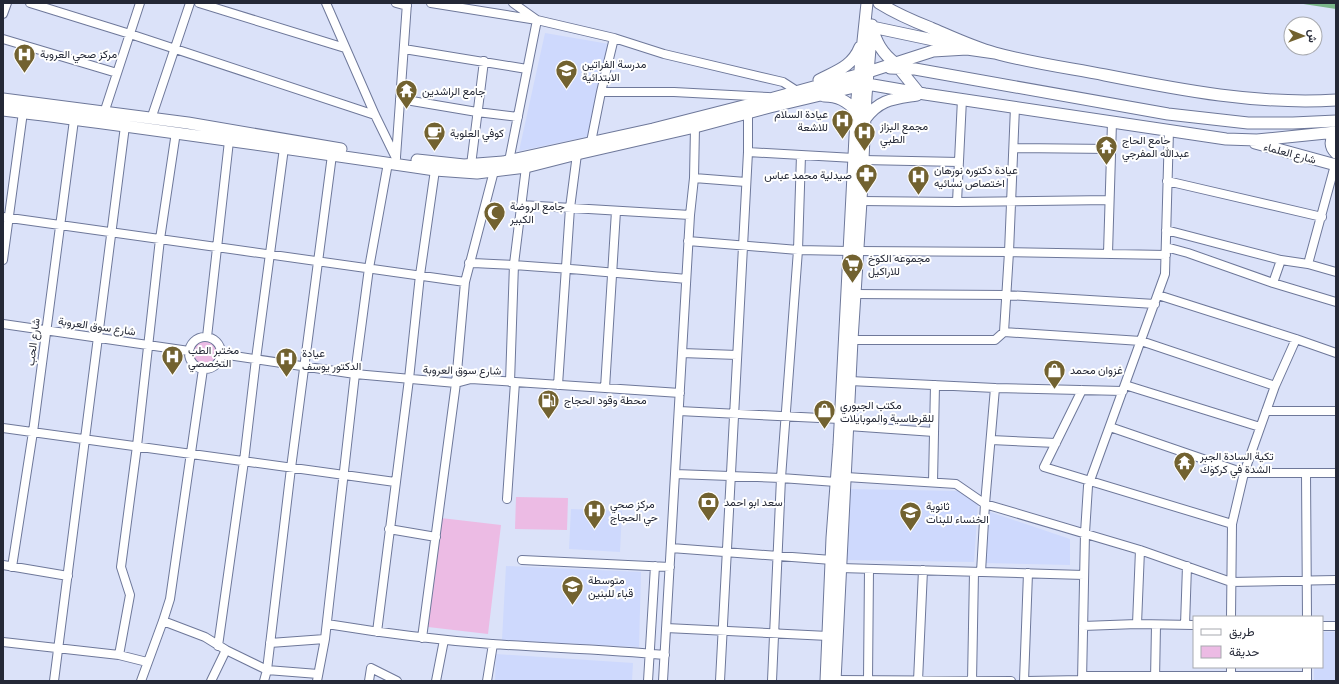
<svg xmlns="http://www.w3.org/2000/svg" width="1339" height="684" font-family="'Archivo Narrow',Vazirmatn,sans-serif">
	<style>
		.built { fill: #ced9fd }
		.green { fill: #ecbbe4 }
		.water { fill: #7bb68a }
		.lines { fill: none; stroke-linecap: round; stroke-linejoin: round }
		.street-casing { stroke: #6e789a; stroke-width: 10 }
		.secondary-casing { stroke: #6e789a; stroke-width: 13 }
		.street { stroke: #fff; stroke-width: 8 }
		.secondary { stroke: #fff; stroke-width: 11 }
		.labels { text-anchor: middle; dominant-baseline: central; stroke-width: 4; stroke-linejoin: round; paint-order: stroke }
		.poi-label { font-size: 11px; fill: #242836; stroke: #fff; text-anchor: start }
		.street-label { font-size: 11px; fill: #242836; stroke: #fff }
	</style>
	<rect width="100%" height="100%" fill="#dbe2f9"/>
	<path class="built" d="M545 33 609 44 590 136 519 151Z
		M848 489 959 491 978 504 974 562 844 560Z
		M571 509 622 511 620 552 569 549Z
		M990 512 1070 539V565L985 563Z
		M506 566 641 572 639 647 502 640Z
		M1322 632H1336V681H1314V667H1322Z
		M496 654 633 663 632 681H495Z"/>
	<path class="green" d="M193 353a12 12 0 1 1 24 0a12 12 0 1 1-24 0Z
		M516 497 568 498 567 530 515 529Z
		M441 518 501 525 488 634 428 627Z"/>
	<path class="water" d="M1297 3H1336V9Z"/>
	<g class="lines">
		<defs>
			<path id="street" d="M30 3 130 34 375 115
				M199 3 345 48
				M326 3 375 115 396 158
				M396 3 407 6
				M431 3 537 20 614 38 664 54 783 82 797 91
				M3 14 7 3
				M3 39 117 73
				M404 49 527 69
				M601 92H674L768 97
				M400 99 477 112 518 117
				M104 113 140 3
				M151 119 190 3
				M591 142 601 92 614 38
				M1014 148 1111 149
				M748 152 854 158
				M396 157 407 3
				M863 160 959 162
				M509 161 537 20 513 3
				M471 165 484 61
				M694 178 746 182
				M1167 181 1322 217
				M861 201 957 202 1109 200
				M957 202 962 99
				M521 205 690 215
				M3 217 465 282
				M1166 230 1281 260 1308 264 1336 272
				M688 241 798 250 849 251
				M1166 247 1188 253 1273 283 1336 302
				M858 251 1009 252 1166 255
				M1108 253 1112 122
				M3 260 23 112
				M469 263C542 265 614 273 686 279
				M1308 264 1335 165
				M1273 283 1281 260
				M855 294 1006 295 1155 304
				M1158 295 1296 339 1336 353
				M3 324 189 351
				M1004 332 1009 252 1015 107
				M189 353a16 16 0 1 1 32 0a16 16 0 1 1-32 0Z
				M207 337 229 141
				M852 340H995L1004 332 1141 341 1275 386
				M682 353 737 355
				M221 354 355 374 456 383 471 379 680 393
				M850 381 995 388 1123 391
				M510 382 514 264 526 167
				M558 385 570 208 577 154
				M1125 385 1260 427
				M605 388 616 211
				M1082 390 1044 467 1232 524
				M679 411 840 419
				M1266 411H1336
				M848 426 934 432
				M1110 427 1244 473H1336
				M3 428 395 482
				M991 440 1056 443
				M1306 473 1307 617
				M675 474 781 478 836 482
				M846 477 956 484 985 504 1140 550 1231 582 1336 580
				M933 482 935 385
				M507 499 515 382
				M389 529 436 537
				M671 548 832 560
				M522 560 670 567
				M3 565 68 576
				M12 567 33 432 74 120
				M840 568 1084 575
				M981 572 985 504 995 388
				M1231 617 1232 524 1244 473 1275 386 1296 339
				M163 621 205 637 226 650 267 670 318 674
				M327 624C382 633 437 640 492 644 550 648 608 649 665 655
				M1137 624 1140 550
				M1185 625 1187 566
				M1083 626 1137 624 1194 625
				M1322 626H1336
				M666 628 828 636
				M377 632 409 379 420 275 435 170
				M422 638 456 383 465 282 494 171
				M3 642 119 655 147 662
				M270 643 325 639 355 374 369 268 388 163
				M218 646 244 461 256 359 284 148
				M119 655 130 595 121 567 137 446 160 239 176 132
				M1307 667V680
				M1082 676H1307
				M835 680 1011 681
				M868 680 869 569
				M1155 680 1156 625
				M1231 680V667
				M54 681 125 126
				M141 681 163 621 170 599 203 369
				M211 681 226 650
				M264 681 267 670 291 468 332 155
				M317 681 325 639
				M369 681 371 668 397 681
				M436 681 444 640
				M487 681 493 644
				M648 681 655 566
				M663 681 690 215 694 178 695 127
				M720 681 748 152V113
				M772 681 781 478 798 250 801 155
				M918 681 923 570
				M972 681 974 572
				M1024 681 1028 573
				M1027 681 1082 680
				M1082 681 1085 533 1088 486 1165 274 1169 130"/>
			<path id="secondary" d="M879 3C895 13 913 21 931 28 952 37 973 47 995 53 1031 63 1069 68 1105 75 1181 90 1258 105 1336 100
				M895 63C882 53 876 42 872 27L957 45
				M897 64 898 67 919 93
				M890 68 915 69 1168 114 1248 123H1293L1336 121
				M819 80C836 71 852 67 860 47
				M824 96C838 96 847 101 856 111
				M3 99 188 123 341 149
				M3 110C147 128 291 149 435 170L477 173 526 167 577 154 695 127 770 107 867 84 925 94 1226 139 1257 140 1336 132
				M865 119C880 99 893 99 917 95
				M1336 134C1329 140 1330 147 1336 153
				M1255 143 1336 165
				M417 160 464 165 503 162 653 129 759 102 868 72 933 51 967 49 995 53
				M826 681 832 538 839 445 857 98 867 3
				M835 681 852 340 861 201 866 96 872 25"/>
		</defs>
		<use href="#street" class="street-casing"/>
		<use href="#secondary" class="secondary-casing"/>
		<use href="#street" class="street"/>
		<use href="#secondary" class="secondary"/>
	</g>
	<defs>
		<symbol id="hospital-pin" viewBox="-11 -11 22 30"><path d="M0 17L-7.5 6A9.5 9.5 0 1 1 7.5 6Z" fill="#726230" stroke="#fff"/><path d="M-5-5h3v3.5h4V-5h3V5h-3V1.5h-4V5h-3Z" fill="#fff"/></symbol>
		<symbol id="school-pin" viewBox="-11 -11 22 30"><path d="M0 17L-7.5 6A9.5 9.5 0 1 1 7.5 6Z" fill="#726230" stroke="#fff"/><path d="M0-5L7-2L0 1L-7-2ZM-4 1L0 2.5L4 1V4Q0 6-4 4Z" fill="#fff"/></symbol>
		<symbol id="temple-pin" viewBox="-11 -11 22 30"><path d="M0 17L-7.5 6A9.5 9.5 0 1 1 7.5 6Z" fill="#726230" stroke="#fff"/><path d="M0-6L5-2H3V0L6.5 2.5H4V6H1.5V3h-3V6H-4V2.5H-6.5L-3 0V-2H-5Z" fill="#fff"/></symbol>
		<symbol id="cafe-pin" viewBox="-11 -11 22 30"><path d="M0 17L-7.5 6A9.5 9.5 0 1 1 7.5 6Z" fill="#726230" stroke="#fff"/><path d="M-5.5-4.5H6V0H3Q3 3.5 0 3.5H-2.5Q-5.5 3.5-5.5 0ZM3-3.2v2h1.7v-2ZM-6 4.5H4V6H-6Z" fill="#fff"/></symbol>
		<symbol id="pharmacy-pin" viewBox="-11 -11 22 30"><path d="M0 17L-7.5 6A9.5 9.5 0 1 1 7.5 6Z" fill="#726230" stroke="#fff"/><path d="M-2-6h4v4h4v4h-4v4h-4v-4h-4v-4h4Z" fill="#fff"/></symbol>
		<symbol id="mosque-pin" viewBox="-11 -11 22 30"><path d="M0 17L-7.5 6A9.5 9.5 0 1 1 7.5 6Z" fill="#726230" stroke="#fff"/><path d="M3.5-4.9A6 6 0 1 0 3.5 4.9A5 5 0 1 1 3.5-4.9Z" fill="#fff"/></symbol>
		<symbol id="supermarket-pin" viewBox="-11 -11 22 30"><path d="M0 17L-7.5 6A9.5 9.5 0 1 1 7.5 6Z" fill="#726230" stroke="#fff"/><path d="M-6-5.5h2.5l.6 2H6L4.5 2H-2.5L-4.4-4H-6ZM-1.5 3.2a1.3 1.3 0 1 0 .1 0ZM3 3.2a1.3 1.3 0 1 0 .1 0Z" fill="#fff"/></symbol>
		<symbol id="shop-pin" viewBox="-11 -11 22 30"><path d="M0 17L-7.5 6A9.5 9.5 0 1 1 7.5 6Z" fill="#726230" stroke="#fff"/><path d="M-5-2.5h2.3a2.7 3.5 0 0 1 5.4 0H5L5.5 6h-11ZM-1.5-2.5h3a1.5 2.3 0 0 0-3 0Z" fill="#fff"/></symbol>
		<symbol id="fuel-pin" viewBox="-11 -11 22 30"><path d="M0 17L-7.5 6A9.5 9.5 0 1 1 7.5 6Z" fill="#726230" stroke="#fff"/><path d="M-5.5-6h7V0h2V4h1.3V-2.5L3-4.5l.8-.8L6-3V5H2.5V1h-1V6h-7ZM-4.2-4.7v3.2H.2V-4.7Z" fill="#fff"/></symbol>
		<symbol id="bank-pin" viewBox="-11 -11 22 30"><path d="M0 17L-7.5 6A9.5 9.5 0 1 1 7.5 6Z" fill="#726230" stroke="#fff"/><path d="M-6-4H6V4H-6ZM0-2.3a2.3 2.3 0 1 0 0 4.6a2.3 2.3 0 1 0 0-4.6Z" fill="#fff"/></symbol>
	</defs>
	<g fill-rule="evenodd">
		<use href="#hospital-pin" x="12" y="42" width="25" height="34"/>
		<use href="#school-pin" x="554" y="58" width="25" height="34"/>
		<use href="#temple-pin" x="394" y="78" width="25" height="34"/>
		<use href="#hospital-pin" x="830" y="108" width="25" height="34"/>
		<use href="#hospital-pin" x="852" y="120" width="25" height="34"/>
		<use href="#cafe-pin" x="422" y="120" width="25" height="34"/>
		<use href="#temple-pin" x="1094" y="134" width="25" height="34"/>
		<use href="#pharmacy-pin" x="854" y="162" width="25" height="34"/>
		<use href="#hospital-pin" x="906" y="164" width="25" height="34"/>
		<use href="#mosque-pin" x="482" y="200" width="25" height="34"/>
		<use href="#supermarket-pin" x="840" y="252" width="25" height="34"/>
		<use href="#hospital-pin" x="160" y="344" width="25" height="34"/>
		<use href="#hospital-pin" x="274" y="346" width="25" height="34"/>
		<use href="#shop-pin" x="1042" y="358" width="25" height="34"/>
		<use href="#fuel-pin" x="536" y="388" width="25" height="34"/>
		<use href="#shop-pin" x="812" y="398" width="25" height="34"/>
		<use href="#temple-pin" x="1172" y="450" width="25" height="34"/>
		<use href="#bank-pin" x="696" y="490" width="25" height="34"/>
		<use href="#hospital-pin" x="582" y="498" width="25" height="34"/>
		<use href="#school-pin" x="898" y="500" width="25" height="34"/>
		<use href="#school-pin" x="560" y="574" width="25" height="34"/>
	</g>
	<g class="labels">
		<g class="poi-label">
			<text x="40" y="54">مركز صحي العروبة</text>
			<text x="582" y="64">مدرسة الفراتين<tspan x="582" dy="13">الابتدائية</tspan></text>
			<text x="422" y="91">جامع الراشدين</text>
			<text x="828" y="114" text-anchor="end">عيادة السلام<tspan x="828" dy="13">للاشعة</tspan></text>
			<text x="880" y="126">مجمع البزاز<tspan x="880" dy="13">الطبي</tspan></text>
			<text x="450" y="133">كوفي العلوية</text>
			<text x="1122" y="140">جامع الحاج<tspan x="1122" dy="13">عبدالله المفرجي</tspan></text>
			<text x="934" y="170">عيادة دكتوره نورهان<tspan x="934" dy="13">اختصاص نسائيه</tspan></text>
			<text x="852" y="175" text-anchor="end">صيدلية محمد عباس</text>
			<text x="510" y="206">جامع الروضة<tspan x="510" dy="13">الكبير</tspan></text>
			<text x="868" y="258">مجموعه الكوخ<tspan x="868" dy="13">للاراكيل</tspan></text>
			<text x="188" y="350">مختبر الطب<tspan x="188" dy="13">التخصصي</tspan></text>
			<text x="302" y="353">عيادة<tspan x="302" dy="13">الدكتور يوسف</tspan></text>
			<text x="1070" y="370">غزوان محمد</text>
			<text x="564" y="400">محطة وقود الحجاج</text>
			<text x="840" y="405">مكتب الجبوري<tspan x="840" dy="13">للقرطاسية والموبايلات</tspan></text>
			<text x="1200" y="456">تكية السادة الجبر<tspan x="1200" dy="13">الشدة في كركوك</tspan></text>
			<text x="724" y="502">سعد ابو احمد</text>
			<text x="610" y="504">مركز صحي<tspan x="610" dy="13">حي الحجاج</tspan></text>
			<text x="926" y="506">ثانوية<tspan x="926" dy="13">الخنساء للبنات</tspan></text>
			<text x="588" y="580">متوسطة<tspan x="588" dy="13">قباء للبنين</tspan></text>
		</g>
		<g class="street-label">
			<text transform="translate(1290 153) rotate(15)">شارع العلماء</text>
			<text transform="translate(97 326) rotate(8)">شارع سوق العروبة</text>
			<text transform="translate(33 342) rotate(-83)">شارع الحب</text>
			<text transform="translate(462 370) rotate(1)">شارع سوق العروبة</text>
		</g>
	</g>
	<rect width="1339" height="684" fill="none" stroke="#242836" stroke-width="8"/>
	<rect x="1193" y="616" width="130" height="52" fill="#ffffff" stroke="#a7a9af"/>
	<rect x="1201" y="629" width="20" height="6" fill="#ffffff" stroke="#a7a9af"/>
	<text x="1229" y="636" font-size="12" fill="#242836">طريق</text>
	<rect x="1201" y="646" width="20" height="12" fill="#ecbbe4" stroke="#a7a9af"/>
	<text x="1229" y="656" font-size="12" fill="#242836">حديقة</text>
	<g transform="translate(1303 36) rotate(91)"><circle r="19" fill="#ffffff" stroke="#a7a9af"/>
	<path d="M0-3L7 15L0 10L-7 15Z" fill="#726230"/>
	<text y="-6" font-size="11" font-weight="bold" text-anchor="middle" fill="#242836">ش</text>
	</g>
</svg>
